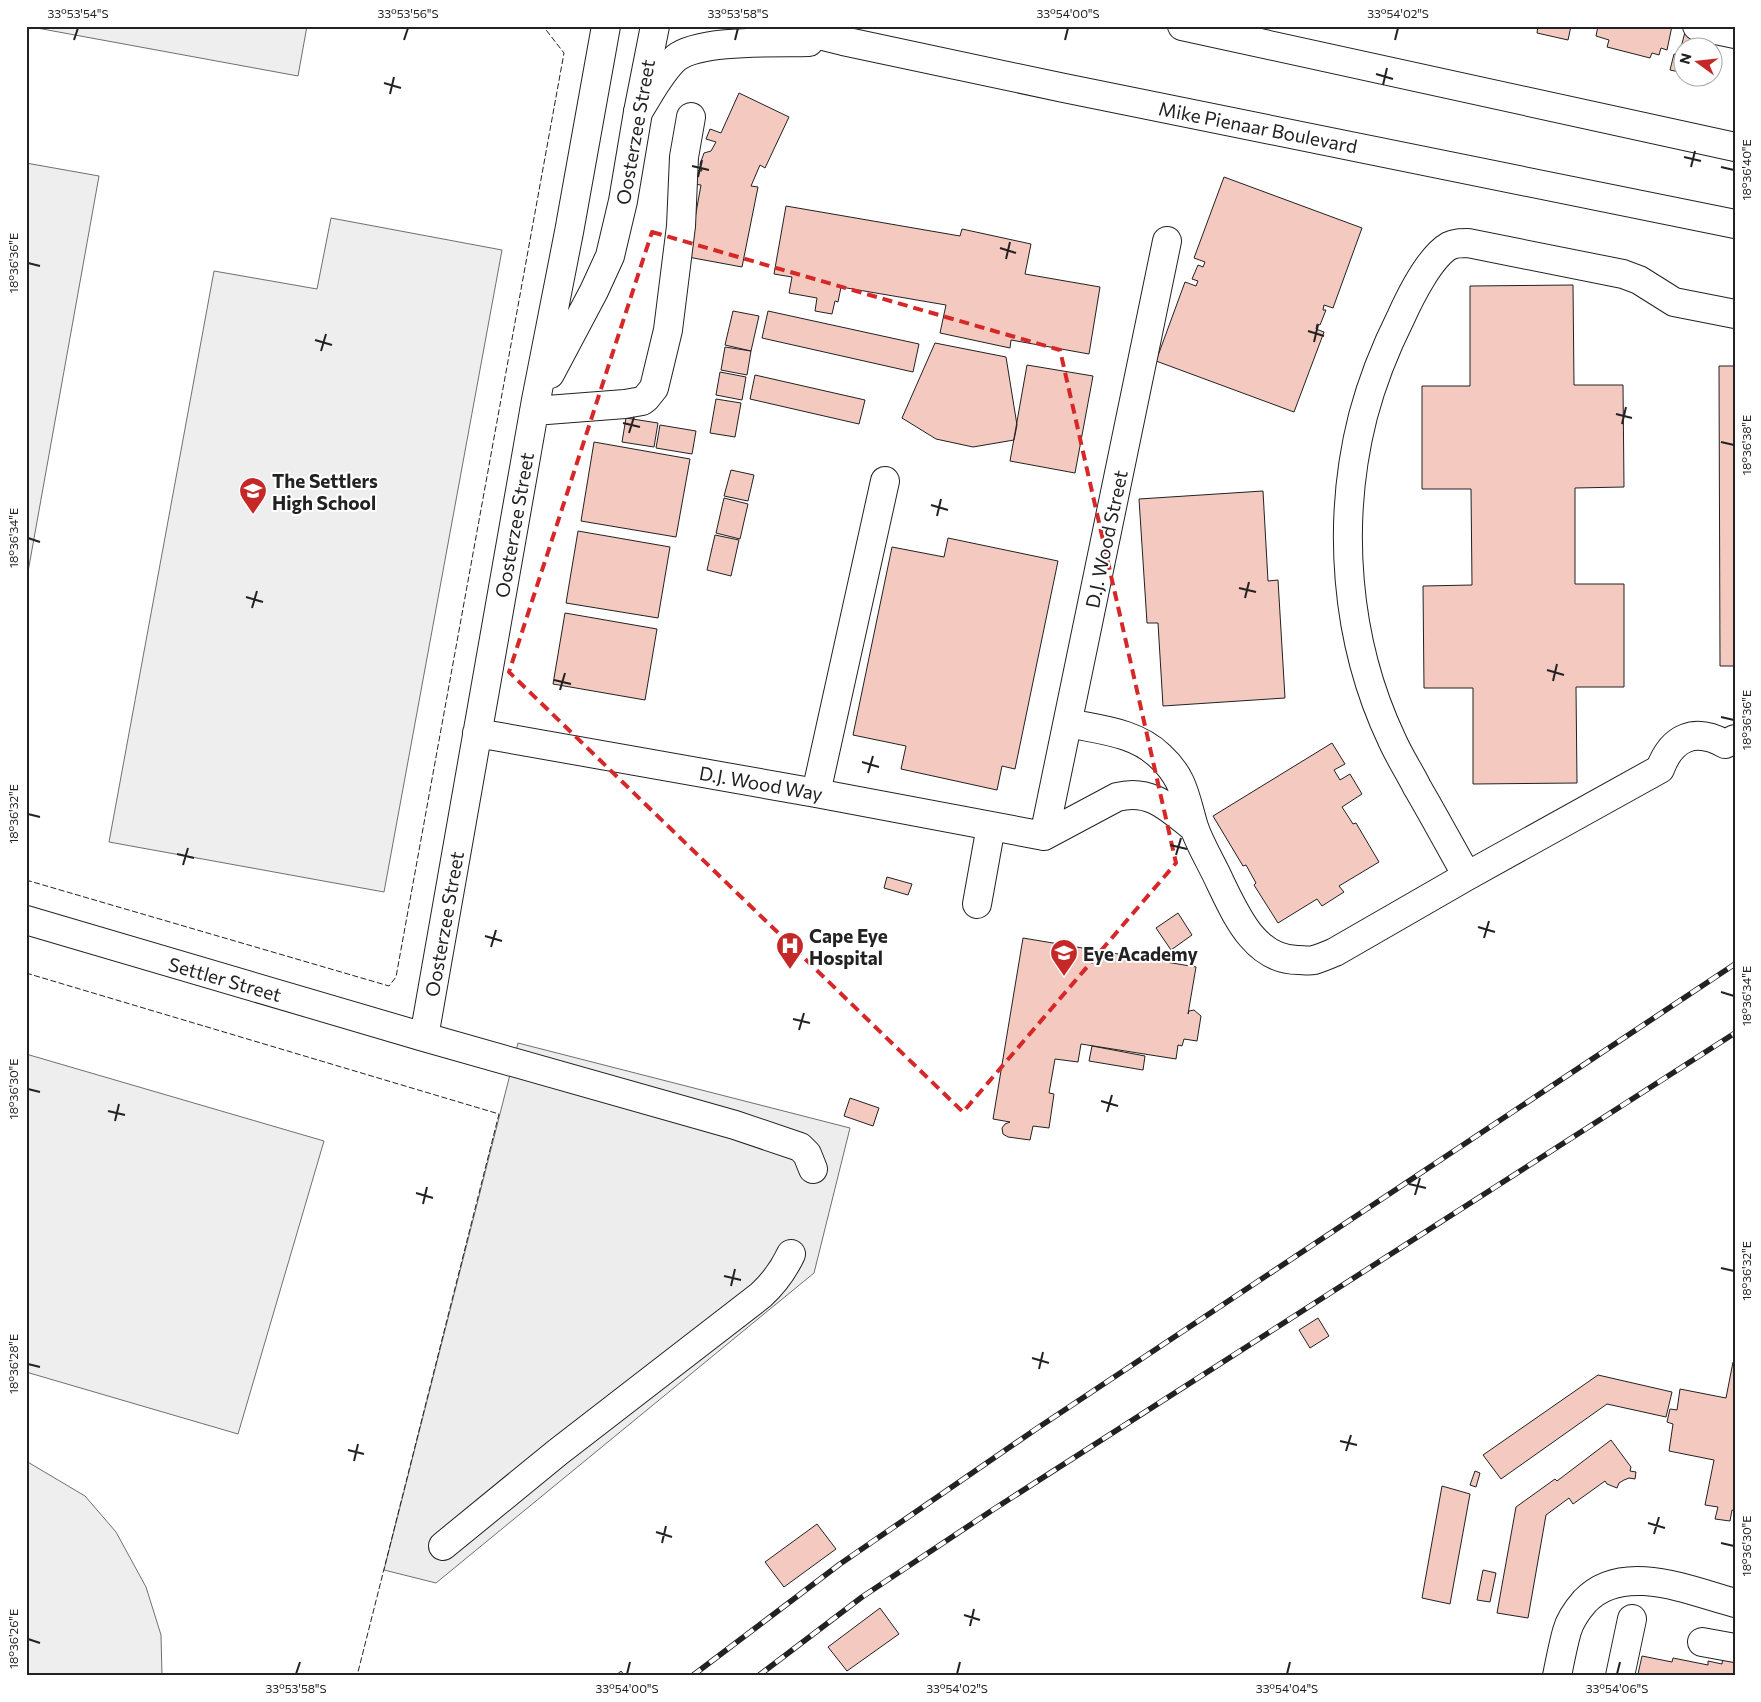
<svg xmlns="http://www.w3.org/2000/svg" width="1761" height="1702" font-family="Commissioner,sans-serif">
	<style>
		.green { fill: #eee; stroke: #6f6f6f }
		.parking { fill: #ededed; stroke: #6f6f6f }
		.building { fill: #f3c9c0; stroke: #222 }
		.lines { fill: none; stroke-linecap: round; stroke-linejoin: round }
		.minor-casing { stroke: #222; stroke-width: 30 }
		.major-casing { stroke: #222; stroke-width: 30 }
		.minor { stroke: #fff; stroke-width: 28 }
		.major { stroke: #fff; stroke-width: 28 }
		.rail-casing { stroke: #222; stroke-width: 5.5 }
		.rail { stroke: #fff; stroke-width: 4; stroke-dasharray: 11; stroke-linecap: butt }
		.fence { stroke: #222; stroke-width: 1; stroke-dasharray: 6 2.5; stroke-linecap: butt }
		.marked { fill: none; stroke: #d62828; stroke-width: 4; stroke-dasharray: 10 6; stroke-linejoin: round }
		.ticks { fill: none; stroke: #222; stroke-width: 2 }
		.labels { text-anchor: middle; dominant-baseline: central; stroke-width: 4; stroke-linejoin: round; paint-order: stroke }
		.street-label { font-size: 19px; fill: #222; stroke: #fff }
		.poi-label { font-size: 19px; font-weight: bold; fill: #222; stroke: #fff; text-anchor: start }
		.neatline { fill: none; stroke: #222; stroke-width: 2 }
		.ticks-label { font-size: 12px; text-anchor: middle; fill: #222 }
	</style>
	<rect width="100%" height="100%" fill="#fff"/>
	<path class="green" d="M26 26H307L298 76Z
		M26 163 99 176 26 583Z
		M331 218 502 250 384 892 109 842 214 271 317 289Z
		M26 1054 324 1141 238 1434 26 1372Z
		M26 1461 85 1496 116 1532 146 1587 161 1635 162 1676H26Z"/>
	<path class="parking" d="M518 1043 850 1128 814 1273 436 1583 384 1570Z"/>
	<path class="building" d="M1538 26H1571L1568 40 1537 33Z
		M1598 26H1672L1667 50 1661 48 1659 55 1652 53 1650 58 1607 47 1609 40 1596 36Z
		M1685 32 1704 36 1701 48H1684V73L1670 70 1674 54 1679 55Z
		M739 93 789 117 765 168 760 165 751 186 758 187 742 267 688 257 701 185 693 184 694 170 702 171 700 164 704 153 711 151 716 142 706 139 710 129 721 133Z
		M1224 177 1362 228 1333 308 1324 305 1323 310H1326L1320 325 1317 324 1316 329 1324 332 1294 412 1156 361 1185 282 1196 286 1198 281 1192 279 1198 265 1203 267 1205 262 1194 258Z
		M786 206 960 236 962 229 1031 244 1025 274 1100 287 1089 354 1011 340 1010 348 940 333 946 305 841 287 838 302 835 301 832 314 815 311 817 298 789 293 792 277 774 274Z
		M1573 285 1574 385H1623L1624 487 1575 488V584H1624V687H1576L1577 783 1473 784V688H1424L1423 586 1472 585 1471 489H1422V386H1470V286Z
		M733 311 759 316 751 351 725 345Z
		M768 311 919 344 913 372 762 338Z
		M935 343 1006 357 1017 425 1014 440 973 447 936 439 902 418Z
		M725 347 751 351 747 375 721 370Z
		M1027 365 1093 376 1075 473 1010 461Z
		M1719 366H1735V666H1720Z
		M720 372 746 377 742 400 716 395Z
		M755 375 865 400 859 424 750 399Z
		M716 399 741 403 735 437 710 433Z
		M626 418 658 423 654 447 622 442Z
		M660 425 696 431 692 454 656 448Z
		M594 442 690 459 676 537 581 521Z
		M731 470 754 475 748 501 724 496Z
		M1263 491 1268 581 1278 580 1285 698 1163 706 1158 623H1147L1139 499Z
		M724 498 748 504 740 539 716 533Z
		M578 531 670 547 658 618 566 603Z
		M715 535 739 540 731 576 707 570Z
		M948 538 1058 561 1015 769 1002 766 997 790 901 769 906 746 853 735 892 547 944 557Z
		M565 613 657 629 645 700 553 684Z
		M1332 743 1345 764 1334 770 1340 780 1350 774 1362 794 1342 807 1353 824 1356 823 1379 862 1339 886 1344 892 1322 906 1317 899 1278 923 1254 885 1256 883 1246 865 1243 866 1213 816Z
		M887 877 912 884 908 895 884 888Z
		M1178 913 1192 935 1171 950 1156 928Z
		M1023 938 1196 967 1188 1014 1189 1011 1194 1010 1201 1016 1197 1041 1184 1039 1182 1046 1178 1045 1176 1059 1081 1044 1078 1062 1055 1059 1049 1093 1054 1094 1049 1128 1033 1126 1030 1140 1008 1137 1003 1134 1002 1128 1005 1124 1010 1122 993 1119Z
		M1092 1046 1145 1056 1143 1070 1089 1061Z
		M850 1098 879 1108 873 1126 844 1116Z
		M1318 1318 1329 1336 1310 1348 1299 1330Z
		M1733 1362H1735V1511L1732 1510 1730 1521 1715 1519 1718 1507 1705 1505 1714 1460 1669 1451 1673 1424 1667 1422 1670 1409 1677 1410 1680 1389 1726 1398Z
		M1598 1375 1672 1392 1666 1417 1607 1404 1501 1479 1483 1455Z
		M1611 1440 1631 1467 1630 1471 1636 1472 1635 1479 1629 1478 1624 1480 1619 1483 1617 1488 1607 1484 1605 1481 1573 1504 1569 1498 1546 1515 1528 1618 1497 1613 1516 1507 1555 1479 1557 1481Z
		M1475 1471 1480 1473 1476 1487 1470 1485Z
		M1442 1486 1470 1494 1450 1604 1422 1598Z
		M817 1524 836 1549 784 1587 765 1562Z
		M1483 1570 1496 1573 1490 1602 1477 1600Z
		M880 1608 899 1634 847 1671 828 1647Z
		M1642 1656 1672 1662 1673 1658 1708 1665V1661L1722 1664 1723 1657 1735 1659V1676H1635V1673L1638 1674Z
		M621 1671 625 1676H615Z"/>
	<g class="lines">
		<defs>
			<path id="minor" d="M1697 26 1735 34
				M550 374 594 291 610 256 623 201 638 112 655 26
				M534 411 625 404 642 401 646 398 654 388 668 330 681 226 684 157 691 117
				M1068 723C1100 730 1135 732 1160 756 1184 778 1185 797 1194 827 1200 845 1212 864 1220 882 1236 915 1255 960 1298 960 1303 960 1309 961 1314 960 1321 958 1328 955 1335 952L1467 876 1660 769C1672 737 1695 727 1725 744L1735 739
				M477 733 816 793 1044 836
				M816 793 885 481
				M1044 836 1167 241
				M1044 836 1117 797C1151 788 1170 809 1194 828
				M1467 876C1450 846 1434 816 1417 787 1409 771 1399 756 1392 740 1345 641 1336 522 1363 416 1372 382 1385 349 1401 317 1410 297 1430 257 1449 246 1455 243 1461 243 1468 243L1623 274 1639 280 1674 302 1735 314
				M977 904 991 826
				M26 920 424 1037 735 1125 800 1147 807 1154 813 1169
				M424 1037 536 400 569 232 606 26
				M443 1546 558 1452 761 1295C774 1283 783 1271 791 1254
				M1702 1642 1735 1648
				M1557 1676C1560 1661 1563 1645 1567 1631 1570 1620 1578 1609 1585 1601 1623 1561 1690 1591 1735 1603
				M1620 1676 1632 1619"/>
			<path id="major" d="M782 26 843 41 1064 88 1735 224
				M1182 26 1735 147
				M638 112C649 95 661 71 676 58 700 39 778 43 809 42"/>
		</defs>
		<use href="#minor" class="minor-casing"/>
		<use href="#major" class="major-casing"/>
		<use href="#minor" class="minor"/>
		<use href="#major" class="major"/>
		<defs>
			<path id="rail" d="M692 1676 840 1564 1039 1427 1735 964
				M758 1676 862 1597 994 1509 1735 1033"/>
		</defs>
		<use href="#rail" class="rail-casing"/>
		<use href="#rail" class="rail"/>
		<path class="fence" d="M26 880 389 986 396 977 564 53 543 26
			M26 973 499 1114 357 1676"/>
	</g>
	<path class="marked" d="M652 232 1060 350 1176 863 963 1112 509 672Z"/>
	<path class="ticks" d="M74 40 78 28M404 40 408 28M735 40 738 28M1065 40 1068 28M1395 40 1398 28M1376 74 1393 79M384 83 401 88M1383 85 1387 68M390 94 394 77M1684 157 1701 161M692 166 709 170M1691 167 1695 151M1721 167 1734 170M698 177 702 160M1000 248 1016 253M1006 259 1010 242M28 263 40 266M1308 331 1324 336M315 340 332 345M1314 342 1318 325M321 351 326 334M1616 414 1632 418M623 423 640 427M1622 424 1626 407M629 433 634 417M1721 442 1734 445M931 505 948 510M937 516 941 499M28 538 40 542M1239 588 1256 592M246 597 263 602M1245 598 1249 582M252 608 257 591M1547 670 1564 675M554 680 571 684M1553 681 1557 664M560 690 565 673M1721 717 1734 720M862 762 879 767M868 773 873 756M28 814 40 817M1170 845 1187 849M177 854 194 858M1176 855 1181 838M183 865 188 848M1478 927 1495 932M485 936 502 941M1484 938 1489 921M491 947 496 930M1721 992 1734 996M793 1019 810 1023M799 1030 804 1013M28 1089 40 1092M1101 1101 1118 1106M108 1111 125 1115M1107 1112 1112 1095M115 1121 119 1104M1409 1184 1426 1188M416 1193 433 1198M1415 1195 1420 1178M423 1204 427 1187M1721 1268 1734 1271M724 1276 741 1280M731 1286 735 1269M1032 1358 1049 1363M28 1364 40 1367M1039 1369 1043 1352M1340 1441 1357 1445M348 1450 364 1454M1346 1451 1351 1435M354 1461 358 1444M1648 1523 1665 1528M656 1532 672 1537M1654 1534 1659 1517M662 1543 666 1526M1721 1543 1734 1546M964 1615 980 1620M970 1626 974 1609M28 1639 40 1643M296 1674 300 1662M627 1674 630 1662M957 1674 960 1662M1287 1674 1290 1662M1617 1674 1620 1662"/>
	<defs>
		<symbol id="school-pin" viewBox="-11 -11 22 30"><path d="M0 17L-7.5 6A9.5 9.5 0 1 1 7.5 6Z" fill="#c62828" stroke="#fff"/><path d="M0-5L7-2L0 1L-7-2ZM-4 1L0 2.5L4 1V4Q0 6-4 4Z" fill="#fff"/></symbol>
		<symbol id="hospital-pin" viewBox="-11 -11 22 30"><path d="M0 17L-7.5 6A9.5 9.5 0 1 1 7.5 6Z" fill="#c62828" stroke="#fff"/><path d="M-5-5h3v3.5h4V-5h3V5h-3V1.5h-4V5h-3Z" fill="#fff"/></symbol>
	</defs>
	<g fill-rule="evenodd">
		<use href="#school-pin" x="237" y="475" width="32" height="43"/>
		<use href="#hospital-pin" x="774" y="930" width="32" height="43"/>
		<use href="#school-pin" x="1048" y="937" width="32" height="43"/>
	</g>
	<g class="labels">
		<g class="street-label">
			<text transform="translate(1258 127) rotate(11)">Mike Pienaar Boulevard</text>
			<text transform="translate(635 132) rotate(-80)">Oosterzee Street</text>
			<text transform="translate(514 525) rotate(-80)">Oosterzee Street</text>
			<text transform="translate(1106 539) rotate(-78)">D.J. Wood Street</text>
			<text transform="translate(761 783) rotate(10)">D.J. Wood Way</text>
			<text transform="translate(444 924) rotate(-80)">Oosterzee Street</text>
			<text transform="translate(225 979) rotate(16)">Settler Street</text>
		</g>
		<g class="poi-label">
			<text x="272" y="480">The Settlers<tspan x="272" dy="22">High School</tspan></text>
			<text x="809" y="935">Cape Eye<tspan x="809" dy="22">Hospital</tspan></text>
			<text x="1083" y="953">Eye Academy</text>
		</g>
	</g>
	<rect width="1761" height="1702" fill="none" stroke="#ffffff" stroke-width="55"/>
	<g transform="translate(1698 62) rotate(285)"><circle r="24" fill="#ffffff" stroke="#a7a7a7"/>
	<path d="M0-4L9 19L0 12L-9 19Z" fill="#c62828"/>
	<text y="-8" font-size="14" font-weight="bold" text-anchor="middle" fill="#222222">N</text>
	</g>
	<rect x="28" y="28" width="1706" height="1646" class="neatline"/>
	<g class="ticks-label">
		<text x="78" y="18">33°53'54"S</text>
		<text x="408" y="18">33°53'56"S</text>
		<text x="738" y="18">33°53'58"S</text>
		<text x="1068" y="18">33°54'00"S</text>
		<text x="1398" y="18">33°54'02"S</text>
		<text transform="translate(1747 170) rotate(-90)" y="4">18°36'40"E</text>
		<text transform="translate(14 263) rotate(-90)" y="4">18°36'36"E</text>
		<text transform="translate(1747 445) rotate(-90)" y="4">18°36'38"E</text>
		<text transform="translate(14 538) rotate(-90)" y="4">18°36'34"E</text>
		<text transform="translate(1747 720) rotate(-90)" y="4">18°36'36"E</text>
		<text transform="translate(14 814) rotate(-90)" y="4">18°36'32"E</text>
		<text transform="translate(1747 996) rotate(-90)" y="4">18°36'34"E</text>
		<text transform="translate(14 1089) rotate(-90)" y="4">18°36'30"E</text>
		<text transform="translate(1747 1271) rotate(-90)" y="4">18°36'32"E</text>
		<text transform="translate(14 1364) rotate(-90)" y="4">18°36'28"E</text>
		<text transform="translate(1747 1546) rotate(-90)" y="4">18°36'30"E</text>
		<text transform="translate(14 1639) rotate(-90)" y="4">18°36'26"E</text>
		<text x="296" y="1693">33°53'58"S</text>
		<text x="627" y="1693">33°54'00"S</text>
		<text x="957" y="1693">33°54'02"S</text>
		<text x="1287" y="1693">33°54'04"S</text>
		<text x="1617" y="1693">33°54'06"S</text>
	</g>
</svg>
